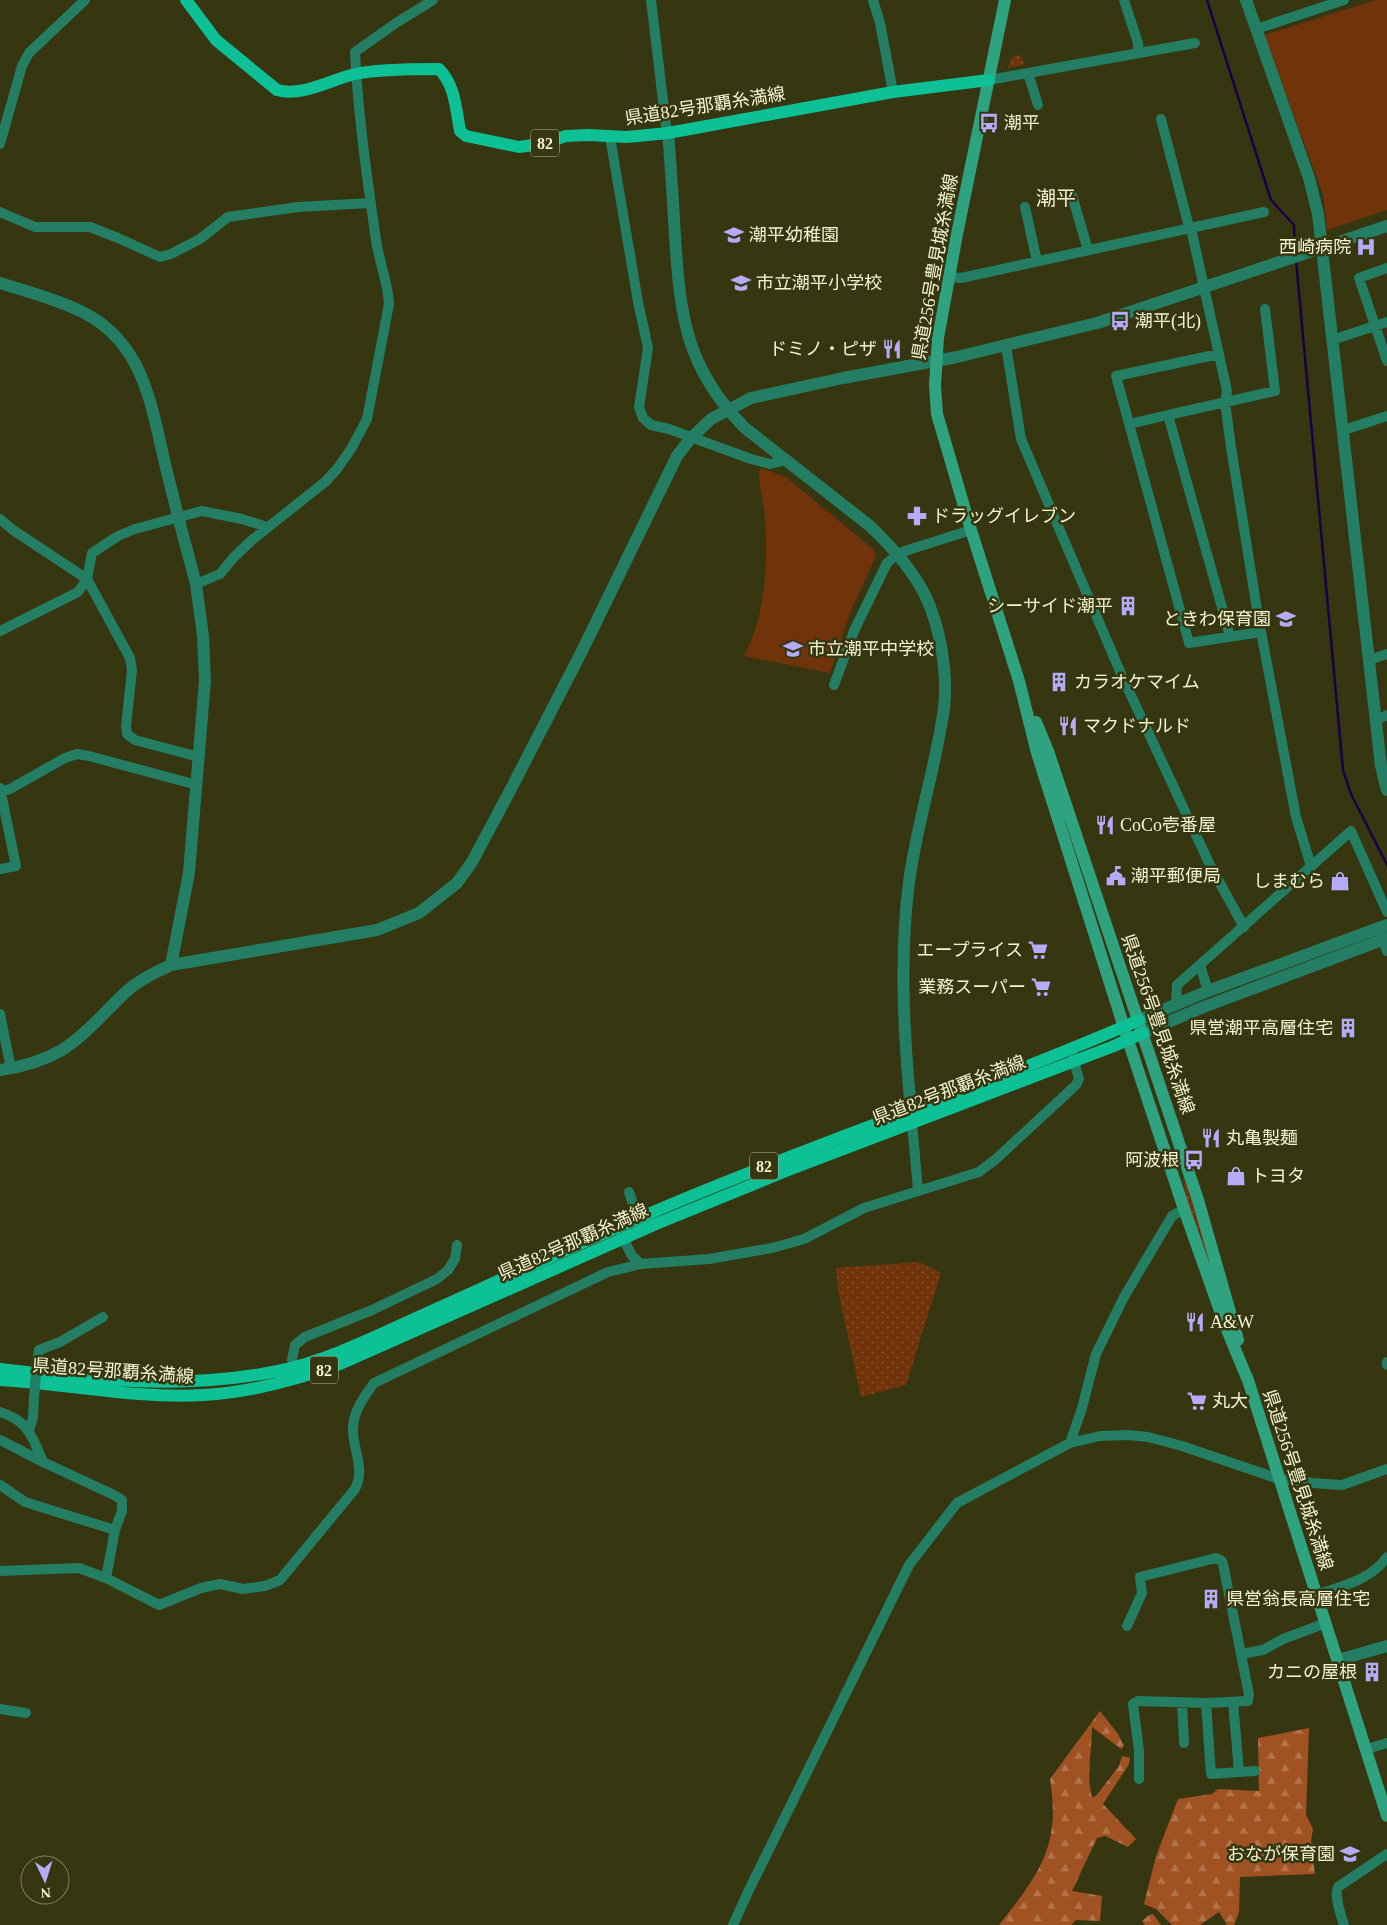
<svg xmlns="http://www.w3.org/2000/svg" width="1387" height="1925" font-family="'Times New Roman','Noto Sans JP',serif">
	<style>
		.grass { fill: url(#grass-dots) }
		.forest { fill: url(#forest-firs) }
		.park { fill: #70330a }
		.lines { fill: none; stroke-linecap: round; stroke-linejoin: round }
		.stream { stroke: #1b0049; stroke-width: 2.5 }
		.minor { stroke: #237e63; stroke-width: 10 }
		.tertiary { stroke: #237e63; stroke-width: 12 }
		.secondary { stroke: #2fa280; stroke-width: 12 }
		.primary { stroke: #0ec095; stroke-width: 12 }
		.minor-bridge { stroke: #237e63; stroke-width: 10 }
		.tertiary-bridge { stroke: #237e63; stroke-width: 12 }
		.labels { text-anchor: middle; dominant-baseline: central; stroke-width: 5; stroke-linejoin: round; paint-order: stroke }
		.shield { fill: #363610; stroke: #baba96; stroke-width: 1 }
		.shield-label { font-size: 16px; font-weight: bold; fill: #f2f3cf }
		.street-label { font-size: 18px; fill: #f2f3cf; stroke: #363610 }
		.poi-label { font-size: 18px; fill: #f2f3cf; stroke: #363610; text-anchor: start }
		.quarter-label { font-size: 20px; fill: #f2f3cf; stroke: #363610 }
	</style>
	<defs>
		<pattern id="grass-dots" width="8" height="8" patternUnits="userSpaceOnUse" patternTransform="scale(1.25)"><rect width="8" height="8" fill="#70330a"/><path d="M2 2h.1M6 6h.1" fill="none" stroke="#85512d" stroke-width="1.8" stroke-linecap="round"/></pattern>
		<pattern id="forest-firs" width="22" height="20" patternUnits="userSpaceOnUse" patternTransform="scale(1.25)"><rect width="22" height="20" fill="#a05223"/><path d="M5 1l3.5 6h-7zM16 11l3.5 6h-7z" fill="#b2744c"/></pattern>
	</defs>
	<rect width="100%" height="100%" fill="#363610"/>
	<path class="grass" d="M1021 55 1024 65 1008 68 1012 57Z
		M1184 1177 1212 1265 1210 1266 1186 1199 1183 1178Z
		M919 1262 941 1273 906 1385 861 1397 838 1290 836 1268Z"/>
	<path class="forest" d="M1100 1711 1118 1734 1124 1746 1121 1749 1092 1727C1092 1751 1086 1774 1092 1797L1096 1796 1119 1766 1122 1756 1130 1758 1129 1764 1103 1804 1136 1839 1128 1847 1105 1836 1097 1838 1072 1891 1102 1896 1100 1921 1076 1920 1071 1925H999C1039 1874 1061 1847 1050 1779Z
		M1309 1728 1306 1815 1313 1829 1311 1841 1315 1874 1240 1877 1239 1912 1234 1925H1227L1219 1912 1200 1925H1172L1156 1909 1144 1904 1156 1856 1178 1799 1212 1794 1218 1789 1259 1791 1258 1738Z
		M1153 1914 1161 1925H1145L1142 1921 1149 1915Z"/>
	<path class="park" d="M1376 0H1387V210L1327 230 1323 194 1264 35Z
		M760 468 786 477 873 549 876 556 850 613 830 673 744 656C766 614 768 564 765 517 764 507 757 476 760 468Z"/>
	<g class="lines">
		<path class="stream" d="M1207 0 1271 200 1294 225 1295 252
			M1296 260 1343 770 1351 794 1387 865"/>
		<path class="minor" d="M651 0 666 126 668 133
			M873 0 880 23 893 92
			M1124 0 1138 43V53
			M1256 29 1344 0
			M1028 73 1038 105
			M989 80 1195 43
			M1161 119 1189 227 1192 233 1227 391 1225 402 1231 447 1258 616 1296 817 1311 866
			M610 137 638 302 648 348 639 407 643 418 651 425 669 429 751 459 770 464 787 460
			M0 144 22 66 29 53 85 0
			M1071 192 1088 250
			M1025 207 1037 261
			M0 212 35 227H90L118 238 160 257 171 254 200 239 228 217 298 207 370 203
			M1387 268 1359 278 1387 361
			M949 277 961 278 1264 212
			M1332 340 1387 322
			M1006 346 1021 439 1122 676 1210 865 1244 927
			M1219 354 1116 376 1189 643 1261 632
			M1129 424 1168 415
			M1344 430 1387 416
			M0 519 13 530 87 579 130 658 132 670 126 726 127 734 135 740 199 757
			M196 584 220 574 234 557 252 540 325 482 337 469 351 449 367 419 389 304C388 282 379 262 376 240 367 178 358 115 355 52L396 23 433 0
			M0 631 78 592 87 579 92 553 118 536 135 529 202 511 242 519 267 527
			M1230 636 1168 415 1275 391 1265 309
			M1369 660 1387 654
			M834 685 854 631 887 563 898 554 908 550 971 530
			M1376 720 1387 715
			M0 788 16 866 0 869
			M1 792 10 789 65 758 77 754 89 756 197 785
			M1381 934 1387 951
			M1200 965 1208 991
			M1176 1004 1177 985 1351 831 1387 912
			M0 1014 11 1069
			M912 1123 918 1190
			M629 1192 640 1224
			M620 1232 632 1256 641 1264
			M37 1360 39 1350 60 1342 103 1317
			M1387 1362V1365
			M297 1374 292 1360 295 1345 305 1337 372 1310 437 1279 448 1270 455 1259 457 1245
			M0 1412C28 1420 33 1438 43 1462L114 1495 122 1500V1511L115 1530 106 1578
			M29 1430 33 1418 34 1398
			M0 1440 43 1462
			M1070 1443 1082 1408 1096 1354 1124 1297 1172 1216 1184 1209
			M0 1485 25 1502 115 1530
			M0 1571 79 1568 106 1578 159 1605 201 1588 220 1584 243 1589 265 1586 280 1580 355 1489C365 1470 354 1452 353 1432 352 1413 363 1398 374 1383L608 1272 641 1264 709 1259 772 1248 804 1239 864 1208 979 1172 996 1159 1076 1085 1079 1079 1072 1054
			M1317 1595C1342 1586 1371 1580 1387 1557
			M1127 1626 1142 1593 1140 1577 1216 1558 1222 1561 1223 1564 1241 1654
			M1182 1703 1184 1743
			M1206 1703 1211 1774 1239 1772 1233 1702
			M0 1709 26 1713
			M1367 1749 1387 1743
			M1239 1772 1255 1771
			M1139 1779V1751L1133 1704 1138 1701 1206 1703 1248 1701 1249 1695 1241 1654 1263 1650 1283 1639 1326 1623
			M733 1925 748 1892 909 1565 957 1503 1070 1443 1100 1436 1128 1435 1148 1437 1182 1446 1279 1479 1312 1483 1342 1485 1387 1469
			M1344 1925C1341 1915 1334 1897 1338 1887L1387 1854"/>
		<path class="tertiary" d="M1246 0 1309 178 1318 214 1381 766 1387 790
			M668 133C671 167 673 202 675 236 680 316 686 369 745 428L870 526C890 545 911 568 924 593 940 625 948 672 944 708 936 766 917 823 909 882 899 961 904 1040 912 1119
			M0 283C25 291 52 298 76 309 144 338 151 405 166 468
			M171 965 189 873 205 681 203 636 196 584 180 524
			M1139 1020 1208 991 1387 925
			M1143 1033 1201 1008 1387 938
			M0 1070C22 1067 43 1061 62 1050 87 1034 106 1010 128 990 141 979 156 972 171 965L377 930 419 913 457 883 472 862 513 785 583 649 677 456 691 438 711 419 751 398 843 378 957 357 1097 323 1387 226
			M1338 1660 1387 1646"/>
		<path class="secondary" d="M1005 0 957 234 938 338 935 385 937 414 971 530 1019 681 1037 753 1128 1040 1184 1209 1225 1325 1249 1383
			M1036 722 1048 751 1198 1200 1238 1340
			M1247 1377 1387 1816"/>
		<path class="primary" d="M186 0 216 40 277 90C303 97 329 80 355 74 377 69 416 69 439 69 455 85 456 109 460 131L466 136 519 147 541 144 566 136 588 135 627 137 668 133 893 92 989 80
			M0 1369C94 1380 184 1390 278 1371 330 1360 378 1335 425 1314 501 1280 576 1245 653 1212 813 1143 979 1090 1139 1020
			M0 1380C68 1384 135 1399 204 1395 251 1392 297 1380 340 1364L656 1224 786 1171 1114 1046 1143 1033"/>
		<path class="minor-bridge" d="M34 1398 37 1360"/>
		<path class="tertiary-bridge" d="M166 468 180 524"/>
	</g>
	<defs>
		<symbol id="bus-bare" viewBox="-9 -9 18 18"><path d="M-5-6H5V4H4V6H2V4H-2V6H-4V4H-5ZM-3.5-4V0h7V-4ZM-3.5 1.2v1.5H-2V1.2ZM2 1.2v1.5H3.5V1.2Z" fill="#b5acf8" stroke="#363610" stroke-width="2.5" paint-order="stroke"/></symbol>
		<symbol id="school-bare" viewBox="-9 -9 18 18"><path d="M0-5L7-2L0 1L-7-2ZM-4 1L0 2.5L4 1V4Q0 6-4 4Z" fill="#b5acf8" stroke="#363610" stroke-width="2.5" paint-order="stroke"/></symbol>
		<symbol id="hospital-bare" viewBox="-9 -9 18 18"><path d="M-5-5h3v3.5h4V-5h3V5h-3V1.5h-4V5h-3Z" fill="#b5acf8" stroke="#363610" stroke-width="2.5" paint-order="stroke"/></symbol>
		<symbol id="restaurant-bare" viewBox="-9 -9 18 18"><path d="M-5-6h1v4h1v-4h1v4h1v-4h1v5L-1.5 .5V6h-2V.5L-5-1ZM5-6V6H3V1.5H1.5Q1.5-4 5-6Z" fill="#b5acf8" stroke="#363610" stroke-width="2.5" paint-order="stroke"/></symbol>
		<symbol id="pharmacy-bare" viewBox="-9 -9 18 18"><path d="M-2-6h4v4h4v4h-4v4h-4v-4h-4v-4h4Z" fill="#b5acf8" stroke="#363610" stroke-width="2.5" paint-order="stroke"/></symbol>
		<symbol id="building-bare" viewBox="-9 -9 18 18"><path d="M-4-6H4V6H1V3H-1V6H-4ZM-2.5-4.3h1.7v1.8h-1.7ZM.8-4.3h1.7v1.8H.8ZM-2.5-1h1.7V.8h-1.7ZM.8-1h1.7V.8H.8Z" fill="#b5acf8" stroke="#363610" stroke-width="2.5" paint-order="stroke"/></symbol>
		<symbol id="civic-bare" viewBox="-9 -9 18 18"><path d="M-.6-6.5H3V-4.5H.6V-3L4-1V1h2V6H-6V1h2V-1L-.6-3ZM-1.2 2.5V6h2.4V2.5Z" fill="#b5acf8" stroke="#363610" stroke-width="2.5" paint-order="stroke"/></symbol>
		<symbol id="shop-bare" viewBox="-9 -9 18 18"><path d="M-5-2.5h2.3a2.7 3.5 0 0 1 5.4 0H5L5.5 6h-11ZM-1.5-2.5h3a1.5 2.3 0 0 0-3 0Z" fill="#b5acf8" stroke="#363610" stroke-width="2.5" paint-order="stroke"/></symbol>
		<symbol id="supermarket-bare" viewBox="-9 -9 18 18"><path d="M-6-5.5h2.5l.6 2H6L4.5 2H-2.5L-4.4-4H-6ZM-1.5 3.2a1.3 1.3 0 1 0 .1 0ZM3 3.2a1.3 1.3 0 1 0 .1 0Z" fill="#b5acf8" stroke="#363610" stroke-width="2.5" paint-order="stroke"/></symbol>
	</defs>
	<g fill-rule="evenodd">
		<use href="#bus-bare" x="975" y="109" width="28" height="28"/>
		<use href="#school-bare" x="720" y="221" width="28" height="28"/>
		<use href="#hospital-bare" x="1352" y="233" width="28" height="28"/>
		<use href="#school-bare" x="727" y="269" width="28" height="28"/>
		<use href="#bus-bare" x="1106" y="307" width="28" height="28"/>
		<use href="#restaurant-bare" x="878" y="335" width="28" height="28"/>
		<use href="#pharmacy-bare" x="903" y="502" width="28" height="28"/>
		<use href="#building-bare" x="1114" y="592" width="28" height="28"/>
		<use href="#school-bare" x="1272" y="605" width="28" height="28"/>
		<use href="#school-bare" x="779" y="635" width="28" height="28"/>
		<use href="#building-bare" x="1045" y="668" width="28" height="28"/>
		<use href="#restaurant-bare" x="1054" y="712" width="28" height="28"/>
		<use href="#restaurant-bare" x="1091" y="811" width="28" height="28"/>
		<use href="#civic-bare" x="1102" y="862" width="28" height="28"/>
		<use href="#shop-bare" x="1326" y="867" width="28" height="28"/>
		<use href="#supermarket-bare" x="1024" y="936" width="28" height="28"/>
		<use href="#supermarket-bare" x="1027" y="973" width="28" height="28"/>
		<use href="#building-bare" x="1334" y="1014" width="28" height="28"/>
		<use href="#restaurant-bare" x="1197" y="1124" width="28" height="28"/>
		<use href="#bus-bare" x="1180" y="1146" width="28" height="28"/>
		<use href="#shop-bare" x="1222" y="1162" width="28" height="28"/>
		<use href="#restaurant-bare" x="1181" y="1308" width="28" height="28"/>
		<use href="#supermarket-bare" x="1183" y="1387" width="28" height="28"/>
		<use href="#building-bare" x="1197" y="1585" width="28" height="28"/>
		<use href="#building-bare" x="1358" y="1658" width="28" height="28"/>
		<use href="#school-bare" x="1336" y="1840" width="28" height="28"/>
	</g>
	<g class="labels">
		<g class="shield">
			<rect x="531" y="129.5" width="28" height="27" rx="4"/>
			<rect x="750" y="1152.5" width="28" height="27" rx="4"/>
			<rect x="310" y="1356.5" width="28" height="27" rx="4"/>
		</g>
		<g class="shield-label">
			<text x="545" y="143">82</text>
			<text x="764" y="1166">82</text>
			<text x="324" y="1370">82</text>
		</g>
		<g class="street-label">
			<text transform="translate(705 106) rotate(-9)">県道82号那覇糸満線</text>
			<text transform="translate(935 267) rotate(-80)">県道256号豊見城糸満線</text>
			<text transform="translate(1158 1024) rotate(71)">県道256号豊見城糸満線</text>
			<text transform="translate(949 1090) rotate(-21)">県道82号那覇糸満線</text>
			<text transform="translate(573 1242) rotate(-24)">県道82号那覇糸満線</text>
			<text transform="translate(113 1371) rotate(4)">県道82号那覇糸満線</text>
			<text transform="translate(1298 1480) rotate(72)">県道256号豊見城糸満線</text>
		</g>
		<g class="poi-label">
			<text x="1004" y="123">潮平</text>
			<text x="749" y="235">潮平幼稚園</text>
			<text x="1351" y="247" text-anchor="end">西崎病院</text>
			<text x="756" y="283">市立潮平小学校</text>
			<text x="1135" y="321">潮平(北)</text>
			<text x="877" y="349" text-anchor="end">ドミノ・ピザ</text>
			<text x="932" y="516">ドラッグイレブン</text>
			<text x="1113" y="606" text-anchor="end">シーサイド潮平</text>
			<text x="1271" y="619" text-anchor="end">ときわ保育園</text>
			<text x="808" y="649">市立潮平中学校</text>
			<text x="1074" y="682">カラオケマイム</text>
			<text x="1083" y="726">マクドナルド</text>
			<text x="1120" y="825">CoCo壱番屋</text>
			<text x="1131" y="876">潮平郵便局</text>
			<text x="1325" y="881" text-anchor="end">しまむら</text>
			<text x="1023" y="950" text-anchor="end">エープライス</text>
			<text x="1026" y="987" text-anchor="end">業務スーパー</text>
			<text x="1333" y="1028" text-anchor="end">県営潮平高層住宅</text>
			<text x="1226" y="1138">丸亀製麺</text>
			<text x="1179" y="1160" text-anchor="end">阿波根</text>
			<text x="1251" y="1176">トヨタ</text>
			<text x="1210" y="1322">A&amp;W</text>
			<text x="1212" y="1401">丸大</text>
			<text x="1226" y="1599">県営翁長高層住宅</text>
			<text x="1357" y="1672" text-anchor="end">カニの屋根</text>
			<text x="1335" y="1854" text-anchor="end">おなが保育園</text>
		</g>
		<g class="quarter-label">
			<text x="1056" y="198">潮平</text>
		</g>
	</g>
	<g transform="translate(45 1880) rotate(176)"><circle r="24" fill="#363610" stroke="#81825c"/>
	<path d="M0-4L9 19L0 12L-9 19Z" fill="#b5acf8"/>
	<text y="-8" font-size="14" font-weight="bold" text-anchor="middle" fill="#f2f3cf">N</text>
	</g>
</svg>
